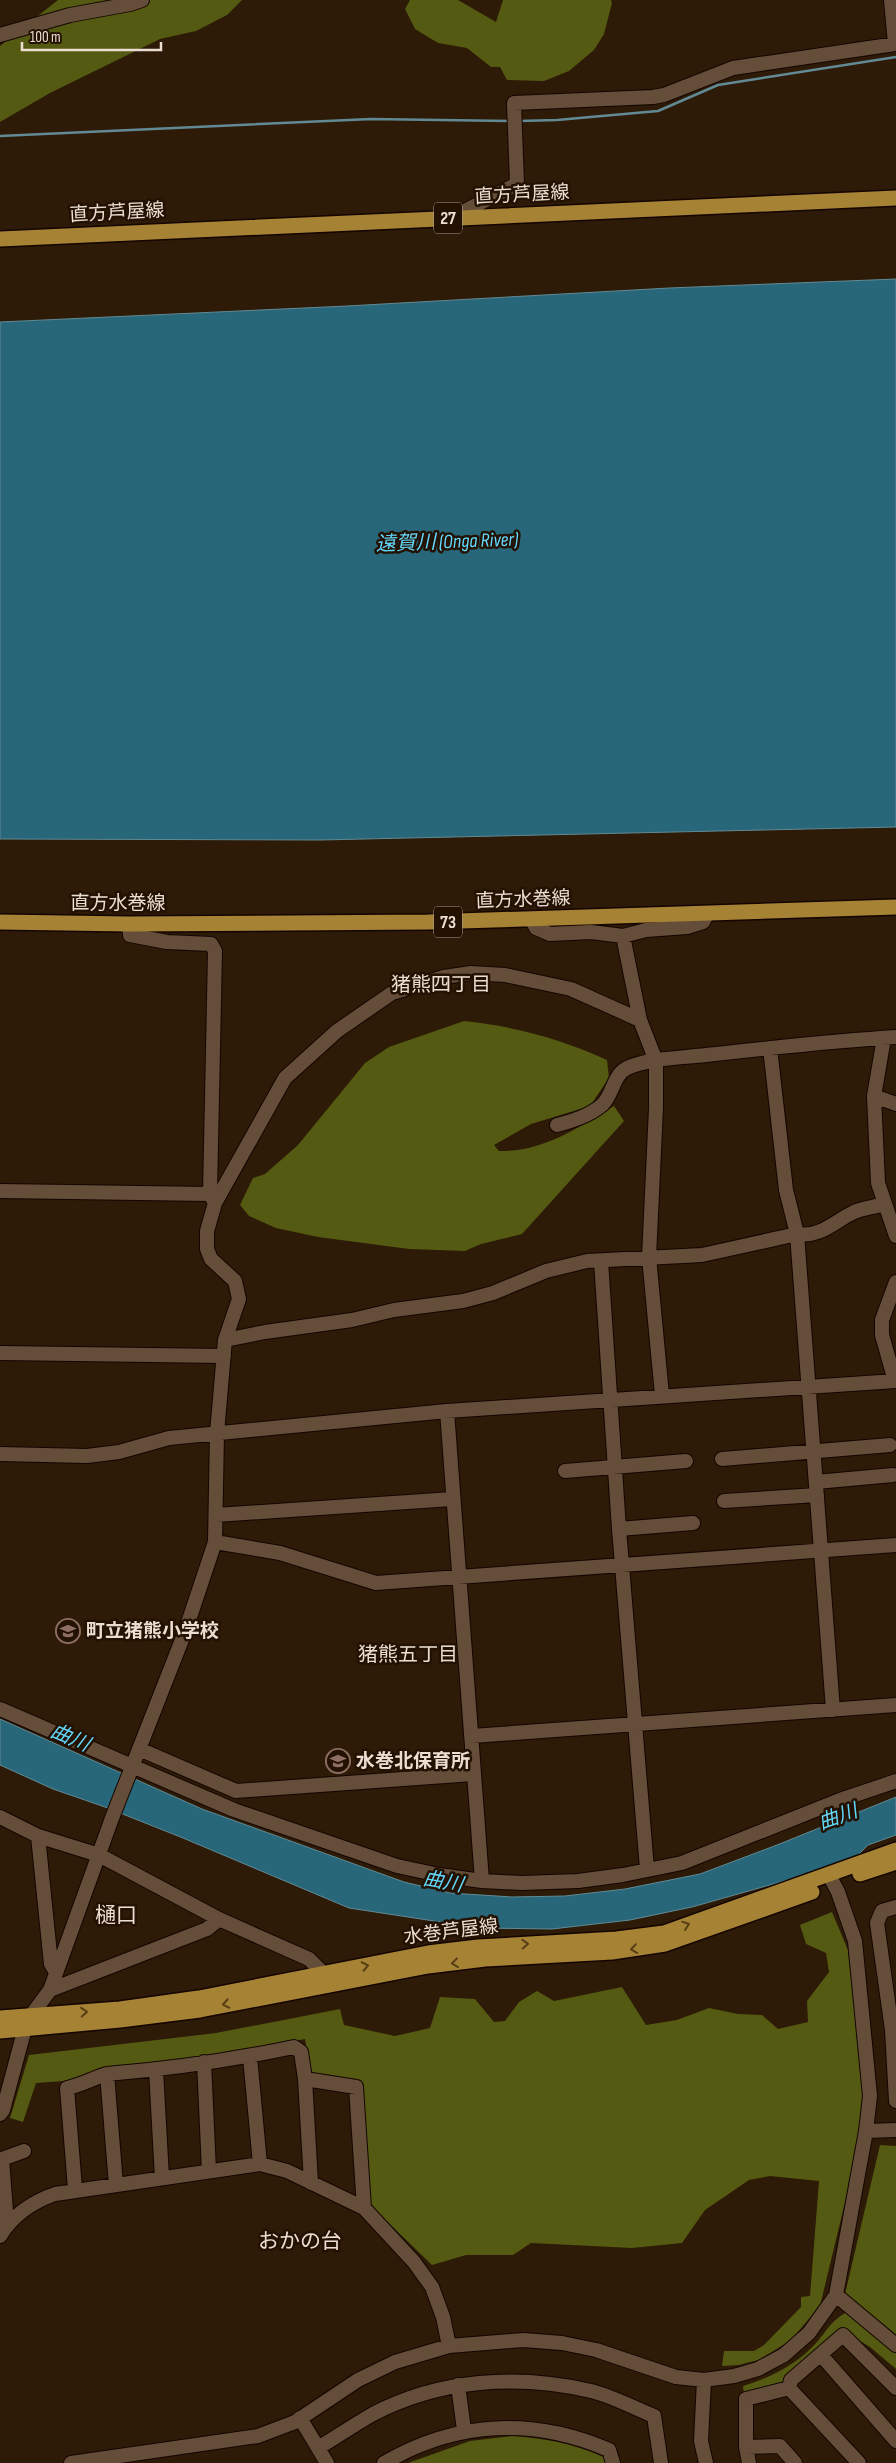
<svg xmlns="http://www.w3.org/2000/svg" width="896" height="2463" font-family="'Sofia Sans Condensed','Noto Sans JP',sans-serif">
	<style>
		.forest { fill: #545a11 }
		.water { fill: #286779; stroke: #628a94 }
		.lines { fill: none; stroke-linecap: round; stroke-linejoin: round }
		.stream { stroke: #628a94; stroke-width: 2.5 }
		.minor-casing { stroke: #150500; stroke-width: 16 }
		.major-casing { stroke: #150500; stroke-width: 18 }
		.minor { stroke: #644e3a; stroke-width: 14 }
		.major { stroke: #a58234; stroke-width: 15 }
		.oneway { stroke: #573e15 }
		.labels { text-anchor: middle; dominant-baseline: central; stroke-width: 5; stroke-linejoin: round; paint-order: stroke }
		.shield { fill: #231101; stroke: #afa093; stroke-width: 1 }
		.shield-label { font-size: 18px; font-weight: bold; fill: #ebddd2 }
		.street-label { font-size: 19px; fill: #ebddd2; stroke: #231101 }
		.poi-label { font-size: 19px; font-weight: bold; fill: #ebddd2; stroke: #231101; text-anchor: start }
		.water-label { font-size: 20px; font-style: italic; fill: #62d8fc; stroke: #231101 }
		.neighbourhood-label { font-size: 20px; fill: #ebddd2; stroke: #231101 }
		.quarter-label { font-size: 21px; fill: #ebddd2; stroke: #231101 }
	</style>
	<rect width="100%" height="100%" fill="#2d1a07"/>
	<path class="forest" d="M58 0H242L227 15 196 31 160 39 50 93 0 122V46Z
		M410 0H458L496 22 503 0H611L612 3 604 34 594 50 569 71 544 81 507 80 500 67H491L467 48 438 43 415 29 405 9Z
		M464 1021C513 1026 562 1039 607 1060L609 1078 590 1106 531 1124 494 1145 499 1151C543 1152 578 1128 614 1106L624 1121 522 1234 481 1244 465 1251 409 1249 318 1237 276 1228 249 1216 240 1205 253 1178 265 1174 298 1145 365 1063 389 1047Z
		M832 1912 848 1950 864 2099 861 2136 820 2306 790 2341 758 2360 739 2365 722 2366 724 2351H754L764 2345 801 2307V2297L810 2296 819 2181 770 2176 749 2180 705 2210 682 2243 632 2248 531 2243 513 2255H466L432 2265 370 2205 361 2083 311 2073 305 2039 198 2059 94 2070 78 2080 36 2083 23 2122 10 2118 29 2055 216 2033 340 2009 344 2025 395 2036 430 2028 440 1997 475 1999 494 2022 505 2021 519 2002 537 1991 554 2001 622 1987 646 2025 677 2020 709 2008 738 2014 762 2015 778 2029 808 2022 807 2001 829 1972 826 1953 806 1944 800 1925Z
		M880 2145 896 2146V2335L845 2294Z
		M847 2312 896 2353V2369L870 2347 842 2330 810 2362 784 2379 783 2384 744 2395 743 2386C770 2378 798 2364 817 2342 829 2328 830 2322 847 2312Z
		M513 2436C550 2439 576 2444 610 2460V2463H408L470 2441Z"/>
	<path class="water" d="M896 279V827L320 840 0 839V322L347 306 669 288Z
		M0 1719 202 1809 404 1882 450 1893 512 1897 565 1896 625 1889 700 1874 777 1845 896 1797V1835L868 1845 851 1862 692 1907 630 1920 552 1929 480 1928 349 1908 183 1838 105 1807 53 1789 0 1765Z"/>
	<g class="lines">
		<path class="stream" d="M519 121 557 120 658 111 718 85 896 57
			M0 136 371 119 511 121"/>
		<defs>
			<path id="minor" d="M891 0 895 44
				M0 35 70 15 130 4 142 0
				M451 218 517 184 514 103 653 97 664 95 733 68 896 44
				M532 920 536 928 550 934 591 932 623 936 646 930 687 927 703 922 707 914
				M129 924 130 935 167 942 211 944 215 951 210 1194 215 1203
				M623 936 640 1020 656 1061V1108L649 1257 662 1395
				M884 1038 874 1096 878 1183 896 1236
				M770 1048 786 1190 797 1234 833 1710
				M874 1096 896 1104
				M557 1125C572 1121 589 1116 602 1105 613 1095 613 1075 627 1068 650 1058 681 1058 706 1055 769 1048 832 1041 896 1037
				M0 1191 210 1194
				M601 1261 619 1529 647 1869
				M225 1340 265 1332 352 1320 394 1310 463 1301 493 1293 546 1271 587 1261 702 1255 797 1234C820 1238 835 1221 854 1212 863 1208 875 1207 884 1204
				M0 1353 224 1356
				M895 1381 882 1335V1320L896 1282
				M447 1411 482 1881
				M0 1454 87 1456 119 1452 169 1438 447 1411 896 1381
				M722 1459 890 1445
				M565 1471 686 1461
				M816 1482 893 1475
				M724 1501 817 1495
				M216 1515 452 1499
				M619 1529 693 1523
				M215 1542 280 1553 376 1583 896 1545
				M0 1709 234 1810 397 1866 439 1875 482 1881 522 1883 578 1881 623 1875 682 1863 840 1800 896 1781
				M472 1736 896 1705
				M139 1749 236 1791 473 1774
				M0 1817 38 1836 99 1855 219 1919 309 1959 324 1974 327 1981
				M38 1836 51 1964 56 1972
				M896 1907 882 1911 877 1923 892 2030 896 2101
				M50 1990 207 1929 219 1919
				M250 2057 260 2164
				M204 2062 209 2171
				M156 2070 162 2178
				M305 2079 311 2183
				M0 2114 3 2110 25 2028 30 2017 50 1990 112 1818 185 1632 215 1542 217 1433 225 1340 239 1299 235 1281 211 1259 207 1249V1231L215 1203 285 1078 337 1031 392 993 444 977 471 973 505 975 571 989 640 1020
				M866 2131 896 2130
				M116 2185 107 2074C170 2069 232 2060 294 2047L301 2052 305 2079 356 2087 364 2208
				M75 2189 67 2088C82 2085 93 2078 107 2074
				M7 2224 2 2159 24 2151
				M0 2236C13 2215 32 2202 55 2194L260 2164 287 2171 364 2208 414 2262 432 2287 443 2317 449 2346
				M836 2295 896 2345
				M821 2355 896 2441
				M704 2380 701 2441 706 2463
				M458 2385 464 2430
				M789 2388 859 2463
				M300 2418 327 2463
				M746 2447 780 2446 795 2463
				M318 2448C336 2437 354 2425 373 2414 440 2379 517 2374 591 2391 612 2396 634 2408 654 2416L661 2463
				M71 2463 258 2436 295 2422 358 2380 395 2362 449 2346 523 2340 562 2343 596 2350 676 2377 704 2380 734 2376 758 2369 784 2355 809 2333 836 2295 866 2131 870 2096 855 1941 838 1892 829 1875
				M384 2463C456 2421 533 2417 609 2450L613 2463
				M749 2463 746 2447V2399L789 2388 791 2380 843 2335 896 2388"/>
			<path id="major" d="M0 239 896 198
				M0 922 129 924 428 922 896 907
				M860 1874 896 1862
				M0 2018 120 2009 199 1998 428 1953 478 1947 617 1939 664 1933 896 1850
				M0 2031 120 2020 200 2010 428 1966 485 1959 612 1952 665 1944 812 1892"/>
		</defs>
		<use href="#minor" class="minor-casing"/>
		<use href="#major" class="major-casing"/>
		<use href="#minor" class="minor"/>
		<use href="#major" class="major"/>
	</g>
	<defs><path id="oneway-chevron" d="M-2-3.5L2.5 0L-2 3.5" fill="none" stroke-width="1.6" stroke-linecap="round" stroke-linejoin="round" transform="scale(1.25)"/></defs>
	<g class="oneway">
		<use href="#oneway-chevron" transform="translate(686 1925) rotate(-19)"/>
		<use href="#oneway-chevron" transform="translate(525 1944) rotate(-3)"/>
		<use href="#oneway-chevron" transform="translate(634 1949) rotate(172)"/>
		<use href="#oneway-chevron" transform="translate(455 1963) rotate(173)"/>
		<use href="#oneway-chevron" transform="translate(365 1966) rotate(-12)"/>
		<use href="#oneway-chevron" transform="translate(226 2004) rotate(169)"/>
		<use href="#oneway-chevron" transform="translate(84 2012) rotate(-5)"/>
	</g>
	<defs>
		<symbol id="school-ring" viewBox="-11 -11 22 22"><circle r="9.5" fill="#231101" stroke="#8d6e63" stroke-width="1.5"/><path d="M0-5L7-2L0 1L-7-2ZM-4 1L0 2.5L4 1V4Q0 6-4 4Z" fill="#8d6e63"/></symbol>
	</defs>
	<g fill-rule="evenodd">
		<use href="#school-ring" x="54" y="1617" width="28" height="28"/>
		<use href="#school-ring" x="324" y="1747" width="28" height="28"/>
	</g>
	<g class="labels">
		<g class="shield">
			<rect x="434" y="202.5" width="28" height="31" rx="4"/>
			<rect x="434" y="906.5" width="28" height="31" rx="4"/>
		</g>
		<g class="shield-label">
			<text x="448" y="218">27</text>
			<text x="448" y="922">73</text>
		</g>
		<g class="street-label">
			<text transform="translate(522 195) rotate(-3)">直方芦屋線</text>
			<text transform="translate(117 213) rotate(-3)">直方芦屋線</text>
			<text transform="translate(523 900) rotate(-2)">直方水巻線</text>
			<text x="118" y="903">直方水巻線</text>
			<text transform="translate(451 1932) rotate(-7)">水巻芦屋線</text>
		</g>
		<g class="poi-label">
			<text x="86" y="1631">町立猪熊小学校</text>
			<text x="356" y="1761">水巻北保育所</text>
		</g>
		<g class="water-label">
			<text transform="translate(447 542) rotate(-2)">遠賀川 (Onga River)</text>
			<text transform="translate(70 1738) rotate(23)">曲川</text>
			<text transform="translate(838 1817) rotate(-20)">曲川</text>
			<text transform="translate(443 1882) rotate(10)">曲川</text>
		</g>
		<g class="neighbourhood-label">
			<text x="441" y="985">猪熊四丁目</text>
			<text x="408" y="1655">猪熊五丁目</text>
		</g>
		<g class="quarter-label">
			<text x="116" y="1915">樋口</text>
			<text x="300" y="2241">おかの台</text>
		</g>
	</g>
	<path d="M22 42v8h139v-8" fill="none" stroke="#ebddd2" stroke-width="2.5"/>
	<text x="30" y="42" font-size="15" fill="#ebddd2" stroke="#231101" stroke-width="4" paint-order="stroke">100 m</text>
</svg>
